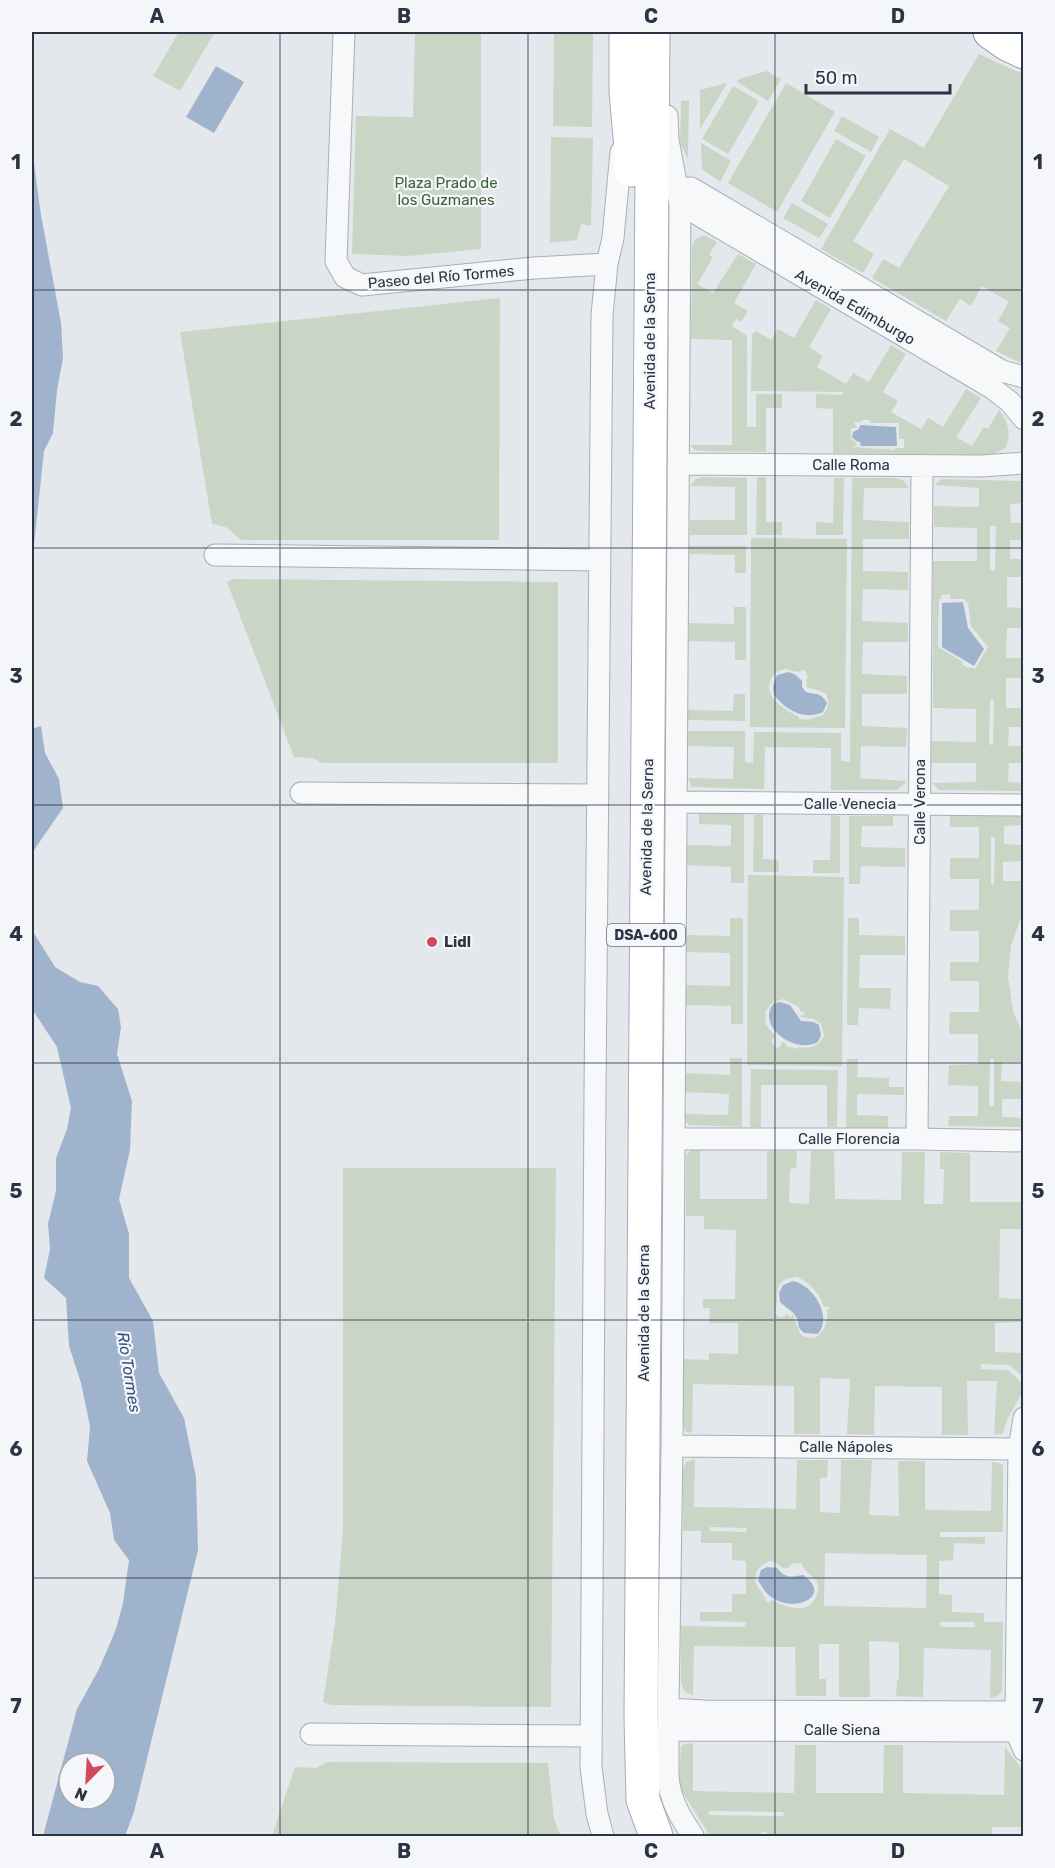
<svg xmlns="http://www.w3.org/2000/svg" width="1055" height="1868" font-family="Rubik,sans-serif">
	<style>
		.green { fill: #c9d6c5; fill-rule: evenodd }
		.water { fill: #9fb4cc; fill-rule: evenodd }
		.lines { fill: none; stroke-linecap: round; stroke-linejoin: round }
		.street-casing { stroke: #a9aeb7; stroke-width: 23 }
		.primary-casing { stroke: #a3abb8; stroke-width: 35 }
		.highway-casing { stroke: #8b94a3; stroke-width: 35 }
		.street { stroke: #f7f8fa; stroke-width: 21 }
		.primary { stroke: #fff; stroke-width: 33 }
		.highway { stroke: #fff; stroke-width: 33 }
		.grid { fill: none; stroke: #2b3445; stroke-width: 1.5; stroke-opacity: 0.55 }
		.poi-dot { fill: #d1495b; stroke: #f4f6f9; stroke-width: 2 }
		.labels { text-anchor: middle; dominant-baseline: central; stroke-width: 4.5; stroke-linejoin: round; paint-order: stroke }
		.shield { fill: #f4f6f9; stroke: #676e7b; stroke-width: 1.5 }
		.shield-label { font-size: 14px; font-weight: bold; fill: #2b3445 }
		.park-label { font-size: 15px; fill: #3f6138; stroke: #f4f6f9 }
		.street-label { font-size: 15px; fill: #2b3445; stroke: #f4f6f9 }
		.poi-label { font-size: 15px; font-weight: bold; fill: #2b3445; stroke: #f4f6f9; text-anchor: start }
		.water-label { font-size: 16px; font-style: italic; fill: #34527a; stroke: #f4f6f9 }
		.neatline { fill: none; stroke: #2b3445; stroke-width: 2 }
		.grid-label { font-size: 20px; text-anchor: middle; font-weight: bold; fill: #2b3445 }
	</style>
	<rect width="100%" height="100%" fill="#e4e7ec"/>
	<path class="green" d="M179 32H215L180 91 153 76Z
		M415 32H481V249L408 256 352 254 356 116 413 117Z
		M554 32H593L592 127 553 126Z
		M979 54 1016 71 1023 72V364L996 351 1010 328 998 321 1009 302 982 286 971 306 960 299 946 321 872 278 883 259 899 268 949 186 904 159 853 241 874 254 863 273 821 249 890 129 924 148Z
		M767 71 781 79 768 101 737 82 739 79Z
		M727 83 700 129V90Z
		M786 83 835 112 777 212 728 183Z
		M733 86 759 101 728 154 702 139Z
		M689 100 688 159 680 143 681 101Z
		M842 116 879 137 871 152 834 131Z
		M551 137 593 138 591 226 581 224 577 240 550 243Z
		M836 139 866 156 830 218 801 201Z
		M701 143 731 161 720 182 702 169Z
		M792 203 828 224 819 238 783 218Z
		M704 235 717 242 709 255 713 257 697 284 713 293 738 254 756 264 734 303 748 311 741 322 736 319 732 326 747 336V427H756V394H782V408H766V452L701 451 695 450 690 445H732V340L691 339 692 246 695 239Z
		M500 298 499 540H241L226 527 212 524 180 332Z
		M816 300 831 309 809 347 823 356 817 367 846 384 853 373 869 382 891 345 906 354 883 392 898 401 891 412 921 429 928 418 943 427 966 389 981 398 956 437 972 446 984 427 988 429 999 410C1008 421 1012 435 1005 448L992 455 833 453V409L816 408V394L843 395V392L751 391 752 335 756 331 771 340 778 329 794 338ZM862 420H870V423H899V439H904V448H895V450L854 447 857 443 851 439V429L857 427 854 422H861Z
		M703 477 747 478V535H690V520H735V487L690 486 696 479Z
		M757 477H766V522H782V535H756Z
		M834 478H844L843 535H816V522L833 523Z
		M852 478H896L904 481 909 488H864L863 520 909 522V539H863V571L908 572V590L863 589 862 621 908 623V642H863L862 674 907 676V694H862V726L907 728 906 747 861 746 860 778 906 781 905 783 897 790H831V748L765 747 764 789 692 787 688 778 733 779 734 747 688 746V731H745V762L753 763 754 732 841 733V761L850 762Z
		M942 479 1023 481V503L1010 504 1011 523H1023V540H1010V559H1023V577H1007V607L1023 608V628H1007L1006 658H1023V678H1006V708H1023V727H1009L1008 746H1023V763H1009L1008 782 1023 783V791L939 790 932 783 976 782V763H931L932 741 976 742V709L933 708V561H977V528L934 527V506L979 507V488L934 485ZM990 526H996L995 571 990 570ZM950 594V599H965L966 603 968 602 971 626 988 647 975 669 970 667 968 668 962 664 963 662 938 647 939 599H941V595ZM990 700H994L993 744 989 745Z
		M751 538 847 539 845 728 750 727ZM786 669 797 672 805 670 808 678 806 679 807 685 805 686 825 693C830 701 829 707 823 715L807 720 799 719V717C785 710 762 697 771 679 774 672 780 670 786 669Z
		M689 546H746V573H735V555L689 554Z
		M233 579 558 582V763H322L313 758 294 757 227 582Z
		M734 607H746V660H735V642L689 641V623L734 624Z
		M734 694H745V721L688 720V710L733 711Z
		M699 814H744V883H731V867L686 865V845L731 846V825L699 824Z
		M754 815H763V859L778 860 779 872H753Z
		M831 815 840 816V873H813V860H830Z
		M849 816H893V826H862L861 847 905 848V867L861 866 860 884H849Z
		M950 816H1023V825L1004 826V844L1023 845V861L1003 862V881H1023V911L1011 946 1008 976 1013 1011 1023 1035V1062H1002L1001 1081 1023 1082V1099H1002V1117L1023 1118V1127L948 1126 949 1116H978V1086L948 1085 949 1065 978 1064V1034H949L950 1012H979V981H950V962H979V931H950V910H979V879H950V858H979V827H950ZM991 837 995 838 994 885 991 884ZM990 1059H994V1106H989Z
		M748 875 844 877 842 1066 747 1065ZM783 999 799 1007 801 1012H804L805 1014 800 1016 801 1017 814 1019 821 1024 824 1036C819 1047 810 1049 799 1047L798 1049 786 1046 787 1044 782 1042 780 1047 777 1048 771 1042 775 1036 766 1025 765 1012 772 1003Z
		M730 918H743V1024H731V1006L685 1005V985L730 986V953L686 952V935L730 936Z
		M848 918H859V935L905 936V955H860L859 988H891L890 1009 859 1008 858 1025H847Z
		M730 1058H742V1127L689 1125 684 1119V1114L728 1115 729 1094 685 1092V1073L730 1075Z
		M847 1059H858L857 1077 889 1078V1087H904V1095L857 1094V1115L888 1116V1128H846Z
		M751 1069 838 1070 837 1127H827V1085H761V1127H750Z
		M691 1150H700V1199H767V1151H797L796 1168 790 1169 789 1203 809 1204 811 1151H834L835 1199 901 1200 902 1152H925L924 1204H943L944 1169H940V1152L970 1153V1202H1023V1229H1000L999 1298 1023 1299V1322L995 1323V1352L1023 1353V1377L1010 1365 981 1364V1369L1008 1370 1023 1384V1391L1009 1416 1002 1434 994 1435 997 1381H967L968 1435H942V1387L875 1386 874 1435 847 1434 850 1379 820 1378V1434H794V1386L693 1384 692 1433 686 1432 682 1421 684 1359 709 1360V1353L738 1354V1323H709L710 1308H703V1299H735L736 1230 704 1229V1216H686V1156ZM797 1277C811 1283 819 1293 824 1307H829V1309L827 1310C829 1325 819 1347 800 1334L793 1314 791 1318 786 1314 785 1317 782 1316 780 1318 775 1313C781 1296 769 1279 797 1277Z
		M343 1168H556L551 1707 331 1705 323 1702 335 1624 343 1530Z
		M695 1459 694 1507 796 1509 797 1460H828L827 1478H820V1512L840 1513 841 1460H872L869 1515 899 1516 898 1461H925V1510L991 1511 992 1462 999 1463 1003 1465V1532H940V1537H985V1544L954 1543 953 1560 939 1561V1594L952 1595V1612L984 1613V1622H1003L1002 1690C999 1696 997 1697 990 1698L991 1650 924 1648 923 1697 896 1696 897 1680 899 1679V1642L869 1641 870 1697H839V1644H819V1679H826V1696H796L795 1647 694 1646 693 1695 685 1692 681 1683V1626L745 1627 746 1622 700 1621V1612H732V1594H746V1561L732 1560V1543H701V1531H683V1470L686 1462ZM710 1527 747 1528 746 1532 710 1531ZM825 1553 927 1555 926 1608 824 1606ZM770 1561 775 1562 783 1568 790 1567V1564L801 1563C803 1566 804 1569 806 1571 810 1576 817 1577 818 1585 819 1589 817 1596 815 1599 805 1615 785 1607 772 1600L769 1603 765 1600 766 1598 762 1595 763 1593C750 1582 754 1566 770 1561ZM939 1622H974L975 1627H941Z
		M693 1743V1791L794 1793 795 1745H816V1793H883L884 1745H903V1793L1004 1795 1005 1747 1023 1770V1813H1021V1827H992L991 1836H768L765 1831 755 1836H750L747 1833 740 1836H710L682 1791 679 1782 681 1747 684 1744ZM709 1811 783 1812 784 1816 709 1815Z
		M327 1762 548 1763 554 1819 561 1836H272L295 1767 316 1768Z"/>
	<path class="water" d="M216 66 244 82 214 133 186 117Z
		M32 149 41 215 61 323 63 358 57 390 53 433 44 451 32 563Z
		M860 425 896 427 897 446H861L860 442 856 441 852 437 853 432 859 429Z
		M963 602 968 628 984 649 974 666 942 647V603Z
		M789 672 796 675 802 681V687L806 692C816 695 821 692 827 703L823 712C804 721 786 710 774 695L773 687 777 675Z
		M41 726 45 753 59 779 63 808 32 853V729Z
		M32 930 55 967 80 982 98 986 118 1009 121 1027 117 1054 132 1101 130 1150 119 1199 129 1234V1278L153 1321 159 1373 184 1418 196 1477 198 1550 134 1812 125 1836H43L77 1709 99 1669 116 1629 123 1603 129 1560 114 1540 110 1513 87 1461 90 1426 81 1383 69 1346 66 1298 44 1278 50 1249 48 1224 56 1191V1158L67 1129 71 1108 57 1047 32 1009ZM69 1763H105V1799H69Z
		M780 1002 790 1005 801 1021 814 1022 819 1025 821 1035 818 1042C815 1043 812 1045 808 1045 787 1048 757 1023 774 1003Z
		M793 1281C813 1285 833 1316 818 1334L804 1333 799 1328C797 1311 792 1313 780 1302L779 1293 783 1285Z
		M767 1567 777 1568C786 1579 791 1577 803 1575 834 1596 794 1615 770 1596 765 1593 762 1586 758 1581L761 1570Z"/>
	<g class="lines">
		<defs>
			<path id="street" d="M344 32 336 261 345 277 362 285 534 268 607 264
				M667 116 668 140 680 204 672 1446 668 1709V1777C670 1800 680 1817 693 1836
				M678 189 691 188 1002 371 1024 377
				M680 204 992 388 1010 402 1024 419
				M678 464 981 466 1024 463
				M215 555 599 560
				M301 793 598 795
				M676 802 1024 805
				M674 1139H917L1024 1141
				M917 1139 922 466
				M1024 1418 1019 1449 1016 1712V1731L1024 1750
				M672 1446 1019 1449
				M668 1709 704 1711 1016 1712
				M668 1730 1016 1731
				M311 1734 591 1736
				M603 1836 597 1814 591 1767 595 1092 602 315 607 264 613 238 621 152"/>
			<path id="primary" d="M626 32V92L631 148V170
				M653 32 641 1718 643 1800 656 1836"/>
			<path id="highway" d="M990 32 1007 44 1024 52"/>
		</defs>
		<use href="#street" class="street-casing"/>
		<use href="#primary" class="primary-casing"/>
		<use href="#highway" class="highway-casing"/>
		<use href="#street" class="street"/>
		<use href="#primary" class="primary"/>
		<use href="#highway" class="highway"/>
	</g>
	<path class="grid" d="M280 32V1836M528 32V1836M775 32V1836M32 290H1024M32 548H1024M32 805H1024M32 1063H1024M32 1320H1024M32 1578H1024"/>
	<circle class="poi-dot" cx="432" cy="942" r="6"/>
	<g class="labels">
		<rect class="shield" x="607" y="924" width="78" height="22" rx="4.5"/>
		<g class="shield-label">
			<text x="646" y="935">DSA-600</text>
		</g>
		<g class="park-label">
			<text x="446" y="183">Plaza Prado de<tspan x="446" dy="17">los Guzmanes</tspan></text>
		</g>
		<g class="street-label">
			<text transform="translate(441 277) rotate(-5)">Paseo del Río Tormes</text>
			<text transform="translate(855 307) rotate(30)">Avenida Edimburgo</text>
			<text transform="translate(650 341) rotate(-90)">Avenida de la Serna</text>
			<text x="851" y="465">Calle Roma</text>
			<text transform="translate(920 802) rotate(-90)">Calle Verona</text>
			<text x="850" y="804">Calle Venecia</text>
			<text transform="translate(647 827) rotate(-89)">Avenida de la Serna</text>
			<text x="849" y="1139">Calle Florencia</text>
			<text transform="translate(644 1313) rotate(-90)">Avenida de la Serna</text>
			<text x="846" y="1447">Calle Nápoles</text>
			<text x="842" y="1730">Calle Siena</text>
		</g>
		<g class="poi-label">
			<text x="444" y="942">Lidl</text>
		</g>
		<g class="water-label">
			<text transform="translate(129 1372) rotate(81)">Río Tormes</text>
		</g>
	</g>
	<rect width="1055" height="1868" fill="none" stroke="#f4f6f9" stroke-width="66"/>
	<g transform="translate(87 1781) rotate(204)"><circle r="28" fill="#f4f6f9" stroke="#a4a8b1" stroke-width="1.5"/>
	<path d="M0-4.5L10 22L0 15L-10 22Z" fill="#d1495b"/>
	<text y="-9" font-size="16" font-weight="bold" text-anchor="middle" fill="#2b3445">N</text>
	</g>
	<path d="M806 84v9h144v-9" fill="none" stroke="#2b3445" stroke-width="3"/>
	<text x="815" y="84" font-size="18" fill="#2b3445" stroke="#f4f6f9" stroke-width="4.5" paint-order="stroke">50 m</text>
	<rect x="33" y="33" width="989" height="1802" class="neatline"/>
	<g class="grid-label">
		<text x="157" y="23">A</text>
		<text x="404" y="23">B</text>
		<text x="651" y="23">C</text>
		<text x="898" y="23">D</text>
		<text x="16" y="169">1</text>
		<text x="1038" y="169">1</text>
		<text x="16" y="426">2</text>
		<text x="1038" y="426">2</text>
		<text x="16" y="683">3</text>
		<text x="1038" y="683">3</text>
		<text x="16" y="941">4</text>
		<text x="1038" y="941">4</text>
		<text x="16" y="1198">5</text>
		<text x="1038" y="1198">5</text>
		<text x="16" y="1456">6</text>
		<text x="1038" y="1456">6</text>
		<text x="16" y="1713">7</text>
		<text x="1038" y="1713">7</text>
		<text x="157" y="1858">A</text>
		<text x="404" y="1858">B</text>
		<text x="651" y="1858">C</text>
		<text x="898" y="1858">D</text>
	</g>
</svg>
